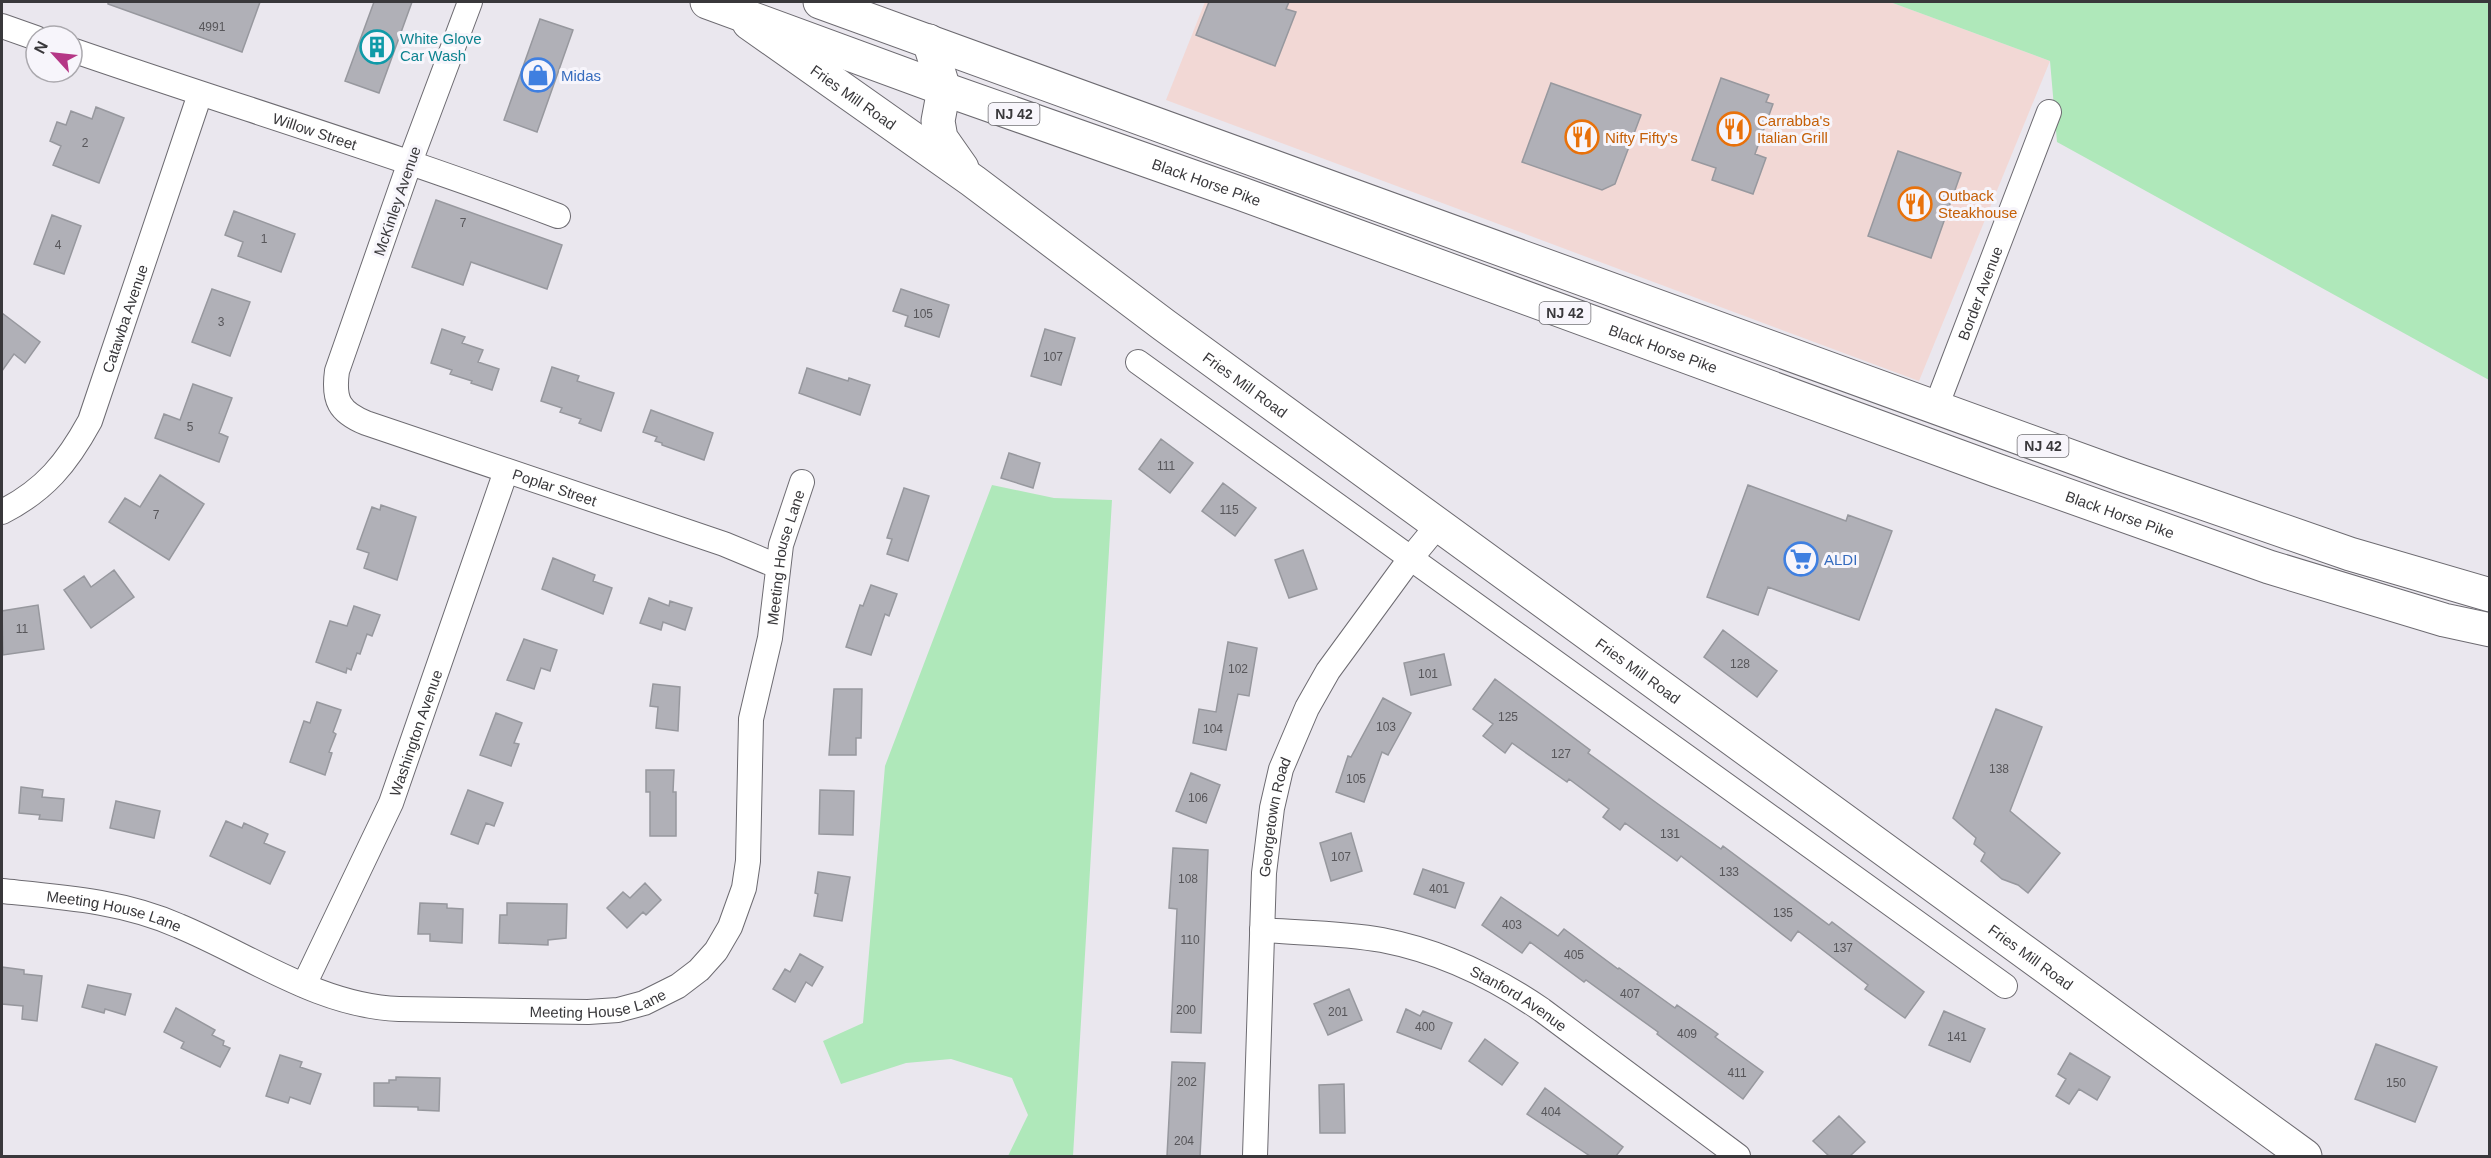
<svg xmlns="http://www.w3.org/2000/svg" width="2491" height="1158" font-family="Arial,sans-serif">
	<style>
		.commercial { fill: #f2d8d5 }
		.green { fill: #afe8ba }
		.building { fill: #b0b0b7; stroke: #97989e; stroke-width: 1.5 }
		.lines { fill: none; stroke-linecap: round; stroke-linejoin: round }
		.minor-casing { stroke: #6d6b71; stroke-width: 26 }
		.secondary-casing { stroke: #6d6b71; stroke-width: 35 }
		.trunk-casing { stroke: #6d6b71; stroke-width: 35 }
		.minor { stroke: #fff; stroke-width: 24 }
		.secondary { stroke: #fff; stroke-width: 33 }
		.trunk { stroke: #fff; stroke-width: 33 }
		.labels { text-anchor: middle; dominant-baseline: central; stroke-width: 6; stroke-linejoin: round; paint-order: stroke }
		.number-label { font-size: 12px; fill: #57565a }
		.shield { fill: #f7f5fb; stroke: #727175; stroke-width: 1.5 }
		.shield-label { font-size: 14px; font-weight: bold; fill: #39383b }
		.culture-label { font-size: 15px; fill: #0d838f; stroke: #f7f5fb; text-anchor: start }
		.shop-label { font-size: 15px; fill: #366cbe; stroke: #f7f5fb; text-anchor: start }
		.street-label { font-size: 15px; fill: #39383b; stroke: #f7f5fb }
		.food-label { font-size: 15px; fill: #c56008; stroke: #f7f5fb; text-anchor: start }
	</style>
	<rect width="100%" height="100%" fill="#eae7ee"/>
	<path class="commercial" d="M1205 2H1890L2050 61 1919 381 1166 100Z"/>
	<path class="green" d="M1890 2H2489V380L2057 142 2050 61Z
		M992 485 1054 498 1112 500 1073 1156H1008L1028 1115 1012 1078 951 1059 906 1063 841 1084 823 1041 863 1023 885 766Z"/>
	<path class="building" d="M108 2H260L242 52 108 4Z
		M374 2H412L379 93 345 81Z
		M1209 2H1289L1286 9 1296 12 1275 66 1196 35Z
		M540 19 573 30 537 132 504 120Z
		M1721 78 1769 95 1766 102 1773 104 1755 154 1766 158 1753 194 1712 180 1716 168 1692 160Z
		M1551 83 1641 115 1615 184 1602 190 1522 162Z
		M96 107 124 118 99 183 53 165 61 146 50 141 57 122 66 125 71 111 92 119Z
		M1898 151 1961 173 1931 258 1868 236Z
		M436 200 562 245 547 289 471 262 463 285 412 267Z
		M234 211 295 234 281 272 238 256 243 242 225 235Z
		M52 215 81 226 64 274 34 264Z
		M212 289 250 302 230 356 192 342Z
		M901 289 949 305 939 337 905 326 908 316 893 311Z
		M2 313 40 342 25 363 14 354 2 371Z
		M442 329 465 337 462 343 483 350 478 362 499 369 492 390 471 383 472 381 450 374 452 370 431 363Z
		M1045 329 1075 338 1061 385 1031 376Z
		M552 367 579 376 577 381 614 393 601 431 579 423 581 419 560 412 562 408 541 401Z
		M807 368 848 381 849 378 870 385 860 415 799 393Z
		M193 384 232 398 219 433 228 437 219 462 155 438 164 414 180 420Z
		M651 410 713 433 704 460 662 445V443L655 441 657 437 643 432Z
		M1161 439 1193 463 1170 493 1139 469Z
		M1009 453 1040 463 1033 488 1001 478Z
		M160 475 204 504 169 560 109 522 125 498 140 507Z
		M1223 483 1256 508 1235 536 1202 511Z
		M1748 485 1846 521 1848 515 1892 531 1859 620 1768 587 1758 615 1707 597Z
		M904 488 929 496 908 561 887 554 892 539 887 538Z
		M381 505 416 517 397 580 364 568 369 553 357 549 372 507 380 510Z
		M1303 550 1317 589 1289 598 1275 560Z
		M553 558 595 575 593 581 612 588 603 614 542 589Z
		M114 570 134 597 91 628 64 590 84 576 91 587Z
		M871 585 897 594 889 616 885 614 871 655 846 647 860 605 863 606Z
		M649 598 669 606 670 601 692 608 685 630 663 622 661 630 640 623Z
		M38 605 44 649 3 655 2 611Z
		M354 606 380 615 372 636 367 634 360 654 357 653 351 670 347 668 346 673 316 662 330 621 347 626Z
		M1723 630 1777 671 1757 697 1704 657Z
		M524 639 557 650 550 671 541 668 534 689 507 680Z
		M1228 642 1257 648 1249 696 1238 694 1226 750 1193 743 1199 709 1216 712Z
		M1444 654 1451 685 1411 695 1404 663Z
		M1495 679 1590 750 1588 753 1658 804 1721 849 1723 846 1829 925 1832 922 1924 992 1905 1018 1865 989 1868 985 1798 931 1791 941 1681 856 1677 861 1625 823 1620 830 1603 817 1609 809 1569 779 1567 782 1512 743 1505 753 1483 736 1493 724 1473 709Z
		M653 684 680 687 678 731 656 728 658 707 650 706Z
		M834 689H862L861 738H856V755H829Z
		M1383 698 1411 713 1388 755 1382 752 1364 802 1336 792 1348 756 1351 757Z
		M317 702 341 710 333 732 336 734 329 752 332 753 325 775 290 762 304 721 310 723Z
		M1996 709 2042 727 2010 811 2060 853 2028 893 2018 885 2002 879 1981 861 1985 853 1974 844 1976 838 1953 818Z
		M496 713 522 723 514 743 519 744 511 766 480 755Z
		M646 770H674L673 792H676V836H650V792H646Z
		M1191 773 1220 785 1206 823 1176 811Z
		M21 787 43 790 42 797 64 799 62 821 39 819 40 815 19 813Z
		M468 790 503 803 494 826 486 823 478 844 451 834Z
		M820 790 854 791 853 835 819 834Z
		M116 801 160 811 154 838 110 828Z
		M226 821 242 828 244 823 268 834 264 843 285 852 270 884 210 856Z
		M1351 833 1362 871 1331 881 1320 843Z
		M1173 848 1208 850 1201 1033 1171 1032 1177 909 1169 908Z
		M1423 869 1464 883 1455 908 1414 894Z
		M818 872 850 877 842 921 814 916 818 894 815 893Z
		M645 883 661 900 646 915 643 912 627 928 607 908 623 892 630 898Z
		M1501 897 1558 936 1564 929 1618 969 1619 968 1675 1008 1677 1005 1718 1034 1715 1037 1763 1072 1743 1099 1657 1034 1658 1032 1586 980 1584 982 1530 942 1522 953 1482 925Z
		M420 903 447 904V908L463 909 462 943 430 941V934H418Z
		M507 903 567 904 566 938 548 940V945L499 943 500 915H507Z
		M800 954 823 967 812 986 806 982 795 1002 773 989 785 969 790 972Z
		M2 967 24 970V974L42 976 37 1021 22 1019 23 1006 2 1004Z
		M88 985 131 994 125 1015 105 1009 104 1013 82 1007Z
		M1349 989 1362 1020 1328 1035 1314 1004Z
		M176 1008 215 1030 212 1035 224 1041 223 1045 230 1048 220 1067 181 1048 184 1042 164 1032Z
		M1406 1009 1420 1016 1423 1011 1452 1023 1441 1049 1397 1032Z
		M1944 1011 1985 1029 1970 1062 1929 1045Z
		M1485 1039 1518 1063 1502 1085 1469 1061Z
		M2376 1044 2437 1067 2415 1122 2355 1099Z
		M2070 1053 2110 1077 2097 1100 2079 1089 2069 1104 2056 1096 2066 1079 2058 1074Z
		M280 1055 302 1062 300 1067 321 1074 310 1104 290 1097 288 1103 266 1096Z
		M1172 1062 1205 1063 1200 1156H1167Z
		M396 1077 440 1078 439 1111 418 1110V1107L374 1106V1083H389V1080H396Z
		M1344 1084 1345 1133H1320L1319 1085Z
		M1545 1088 1623 1147 1616 1156H1590L1527 1114Z
		M1839 1116 1865 1142 1850 1156H1829L1813 1141Z"/>
	<g class="lines">
		<defs>
			<g id="minor">
				<path id="s1" d="M470 2 410 162 337 371C333 400 339 412 366 423L724 544 777 566"/>
				<path d="M2 26 36 38"/>
				<path id="s2" d="M72 50C234 106 398 155 558 216"/>
				<path d="M1138 362 2005 986"/>
				<path id="s3" d="M1936 407 2049 112"/>
				<path id="s4" d="M2 512C45 490 67 463 90 421L200 94"/>
				<path id="s5" d="M2 891C62 897 123 901 179 926 251 956 319 1006 399 1009L588 1012 618 1010 644 1003 678 986 699 970 716 951 730 927 744 888 748 861 751 719 770 638 781 545 802 482"/>
				<path id="s6" d="M1262 930C1301 933 1343 933 1382 940 1439 951 1494 977 1542 1010L1738 1156"/>
				<path id="s7" d="M304 985 391 803 506 471"/>
				<path id="s8" d="M1255 1156 1264 873 1272 808 1281 769 1307 708 1328 671 1410 559 1438 525"/>
			</g>
			<g id="secondary">
				<path id="s9" d="M749 23 973 181 1164 325 2305 1156"/>
				<path d="M929 41 944 89 938 121 941 138 962 168"/>
			</g>
			<g id="trunk">
				<path id="s10" d="M707 2 944 89 1242 194 1996 470 2269 567 2444 620 2490 630"/>
				<path d="M820 2 2122 475 2350 554 2490 595"/>
			</g>
		</defs>
		<use href="#minor" class="minor-casing"/>
		<use href="#secondary" class="secondary-casing"/>
		<use href="#trunk" class="trunk-casing"/>
		<use href="#minor" class="minor"/>
		<use href="#secondary" class="secondary"/>
		<use href="#trunk" class="trunk"/>
	</g>
	<defs>
		<symbol id="building-ring" viewBox="-11 -11 22 22"><circle r="9.5" fill="#f7f5fb" stroke="#0f9aa8" stroke-width="1.5"/><path d="M-4-6H4V6H1V3H-1V6H-4ZM-2.5-4.3h1.7v1.8h-1.7ZM.8-4.3h1.7v1.8H.8ZM-2.5-1h1.7V.8h-1.7ZM.8-1h1.7V.8H.8Z" fill="#0f9aa8"/></symbol>
		<symbol id="shop-ring" viewBox="-11 -11 22 22"><circle r="9.5" fill="#f7f5fb" stroke="#3f7fe0" stroke-width="1.5"/><path d="M-5-2.5h2.3a2.7 3.5 0 0 1 5.4 0H5L5.5 6h-11ZM-1.5-2.5h3a1.5 2.3 0 0 0-3 0Z" fill="#3f7fe0"/></symbol>
		<symbol id="restaurant-ring" viewBox="-11 -11 22 22"><circle r="9.5" fill="#f7f5fb" stroke="#e8710a" stroke-width="1.5"/><path d="M-5-6h1v4h1v-4h1v4h1v-4h1v5L-1.5 .5V6h-2V.5L-5-1ZM5-6V6H3V1.5H1.5Q1.5-4 5-6Z" fill="#e8710a"/></symbol>
		<symbol id="supermarket-ring" viewBox="-11 -11 22 22"><circle r="9.5" fill="#f7f5fb" stroke="#3f7fe0" stroke-width="1.5"/><path d="M-6-5.5h2.5l.6 2H6L4.5 2H-2.5L-4.4-4H-6ZM-1.5 3.2a1.3 1.3 0 1 0 .1 0ZM3 3.2a1.3 1.3 0 1 0 .1 0Z" fill="#3f7fe0"/></symbol>
	</defs>
	<g fill-rule="evenodd">
		<use href="#building-ring" x="358" y="28" width="38" height="38"/>
		<use href="#shop-ring" x="519" y="56" width="38" height="38"/>
		<use href="#restaurant-ring" x="1715" y="110" width="38" height="38"/>
		<use href="#restaurant-ring" x="1563" y="118" width="38" height="38"/>
		<use href="#restaurant-ring" x="1896" y="185" width="38" height="38"/>
		<use href="#supermarket-ring" x="1782" y="540" width="38" height="38"/>
	</g>
	<g class="labels">
		<g class="number-label">
			<text x="212" y="27">4991</text>
			<text x="85" y="143">2</text>
			<text x="463" y="223">7</text>
			<text x="264" y="239">1</text>
			<text x="58" y="245">4</text>
			<text x="923" y="314">105</text>
			<text x="221" y="322">3</text>
			<text x="1053" y="357">107</text>
			<text x="190" y="427">5</text>
			<text x="1166" y="466">111</text>
			<text x="1229" y="510">115</text>
			<text x="156" y="515">7</text>
			<text x="22" y="629">11</text>
			<text x="1740" y="664">128</text>
			<text x="1238" y="669">102</text>
			<text x="1428" y="674">101</text>
			<text x="1508" y="717">125</text>
			<text x="1386" y="727">103</text>
			<text x="1213" y="729">104</text>
			<text x="1561" y="754">127</text>
			<text x="1999" y="769">138</text>
			<text x="1356" y="779">105</text>
			<text x="1198" y="798">106</text>
			<text x="1670" y="834">131</text>
			<text x="1341" y="857">107</text>
			<text x="1729" y="872">133</text>
			<text x="1188" y="879">108</text>
			<text x="1439" y="889">401</text>
			<text x="1783" y="913">135</text>
			<text x="1512" y="925">403</text>
			<text x="1190" y="940">110</text>
			<text x="1843" y="948">137</text>
			<text x="1574" y="955">405</text>
			<text x="1630" y="994">407</text>
			<text x="1186" y="1010">200</text>
			<text x="1338" y="1012">201</text>
			<text x="1425" y="1027">400</text>
			<text x="1687" y="1034">409</text>
			<text x="1957" y="1037">141</text>
			<text x="1737" y="1073">411</text>
			<text x="1187" y="1082">202</text>
			<text x="2396" y="1083">150</text>
			<text x="1551" y="1112">404</text>
			<text x="1184" y="1141">204</text>
		</g>
		<g class="shield">
			<rect x="988.5" y="103" width="51" height="22" rx="4.5"/>
			<rect x="1539.5" y="302" width="51" height="22" rx="4.5"/>
			<rect x="2017.5" y="435" width="51" height="22" rx="4.5"/>
		</g>
		<g class="shield-label">
			<text x="1014" y="114">NJ 42</text>
			<text x="1565" y="313">NJ 42</text>
			<text x="2043" y="446">NJ 42</text>
		</g>
		<g class="culture-label">
			<text x="400" y="38">White Glove<tspan x="400" dy="17">Car Wash</tspan></text>
		</g>
		<g class="shop-label">
			<text x="561" y="75">Midas</text>
			<text x="1824" y="559">ALDI</text>
		</g>
		<g class="street-label">
			<text stroke="none"><textPath href="#s9" startOffset="128">Fries Mill Road</textPath></text>
			<text stroke="none"><textPath href="#s2" startOffset="256">Willow Street</textPath></text>
			<text stroke="none"><textPath href="#s10" startOffset="531">Black Horse Pike</textPath></text>
			<text transform="translate(397 201) rotate(-71)">McKinley Avenue</text>
			<text stroke="none"><textPath href="#s3" startOffset="122">Border Avenue</textPath></text>
			<text stroke="none"><textPath href="#s4" startOffset="237">Catawba Avenue</textPath></text>
			<text stroke="none"><textPath href="#s10" startOffset="1017">Black Horse Pike</textPath></text>
			<text stroke="none"><textPath href="#s9" startOffset="614">Fries Mill Road</textPath></text>
			<text stroke="none"><textPath href="#s1" startOffset="658">Poplar Street</textPath></text>
			<text stroke="none"><textPath href="#s10" startOffset="1503">Black Horse Pike</textPath></text>
			<text stroke="none"><textPath href="#s5" startOffset="1158">Meeting House Lane</textPath></text>
			<text stroke="none"><textPath href="#s9" startOffset="1100">Fries Mill Road</textPath></text>
			<text stroke="none"><textPath href="#s7" startOffset="276">Washington Avenue</textPath></text>
			<text stroke="none"><textPath href="#s8" startOffset="340">Georgetown Road</textPath></text>
			<text stroke="none"><textPath href="#s5" startOffset="114">Meeting House Lane</textPath></text>
			<text stroke="none"><textPath href="#s9" startOffset="1586">Fries Mill Road</textPath></text>
			<text stroke="none"><textPath href="#s6" startOffset="270">Stanford Avenue</textPath></text>
			<text stroke="none"><textPath href="#s5" startOffset="618">Meeting House Lane</textPath></text>
		</g>
		<g class="food-label">
			<text x="1757" y="120">Carrabba's<tspan x="1757" dy="17">Italian Grill</tspan></text>
			<text x="1605" y="137">Nifty Fifty's</text>
			<text x="1938" y="195">Outback<tspan x="1938" dy="17">Steakhouse</tspan></text>
		</g>
	</g>
	<rect width="2491" height="1158" fill="none" stroke="#39383b" stroke-width="6"/>
	<g transform="translate(54 54) rotate(297)"><circle r="28" fill="#f7f5fb" stroke="#aba9ae" stroke-width="1.5"/>
	<path d="M0-4.5L10 22L0 15L-10 22Z" fill="#b53786"/>
	<text y="-9" font-size="16" font-weight="bold" text-anchor="middle" fill="#39383b">N</text>
	</g>
</svg>
